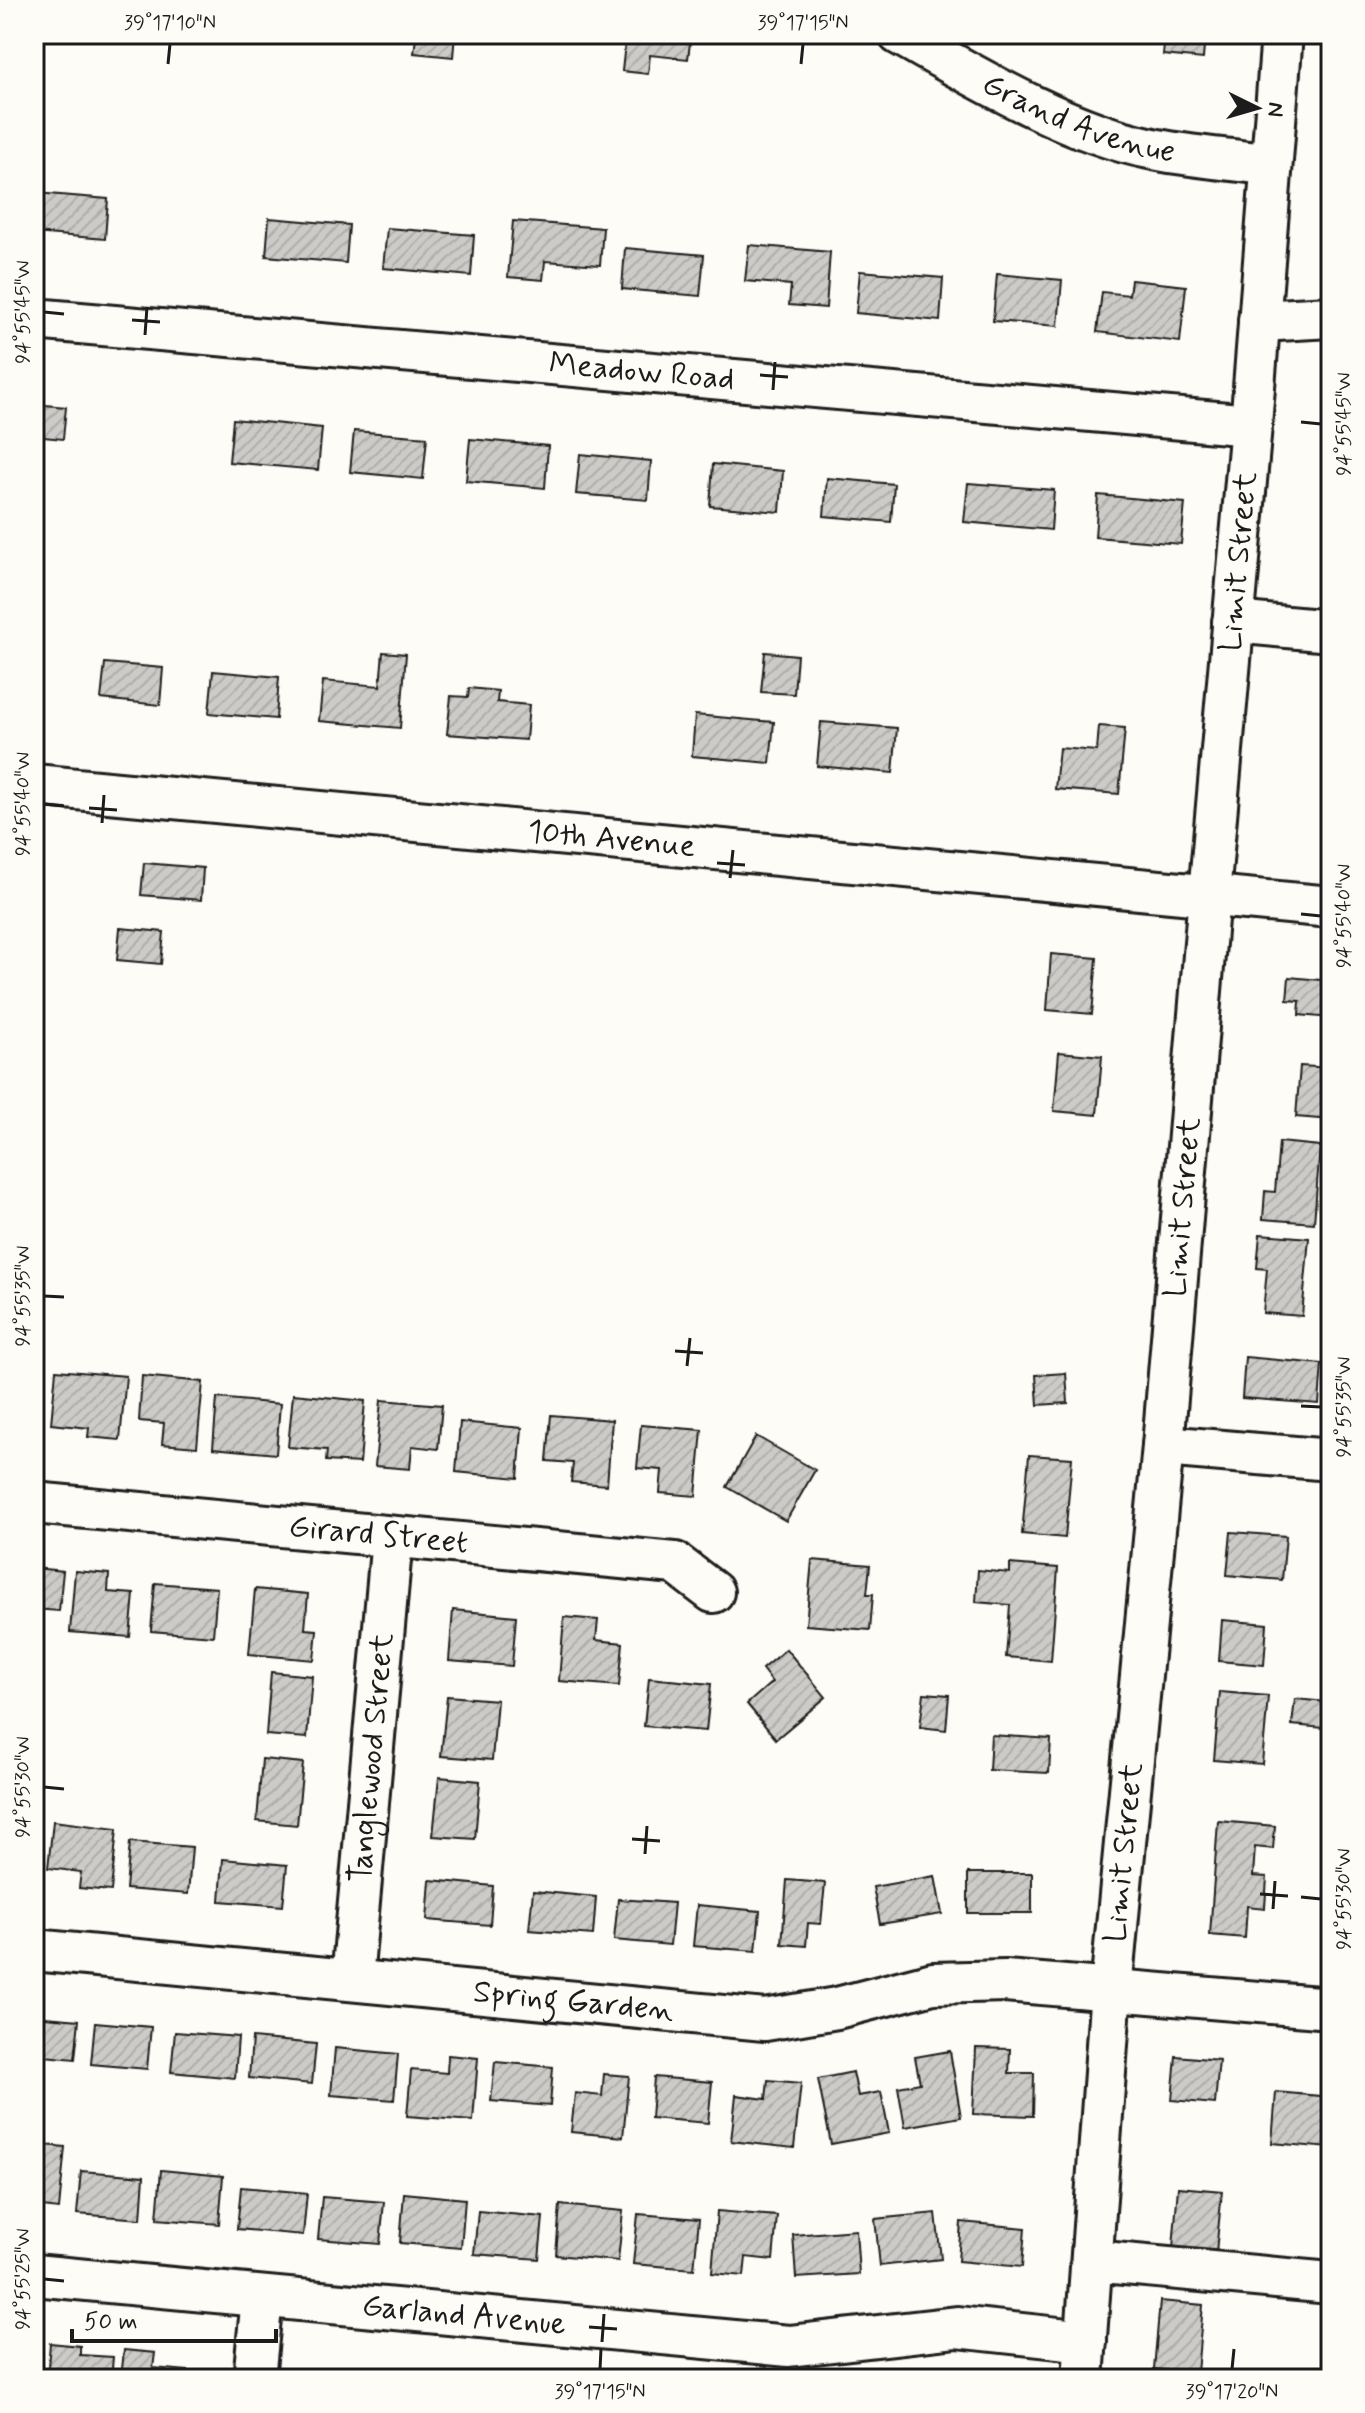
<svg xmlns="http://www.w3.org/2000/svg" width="1365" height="2413" font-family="Mynerve,sans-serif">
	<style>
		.building { fill: url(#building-hatch); stroke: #1c1c1c; stroke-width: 2 }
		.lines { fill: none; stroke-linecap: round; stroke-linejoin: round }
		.minor-casing { stroke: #1c1c1c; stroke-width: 46 }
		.minor { stroke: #fdfcf7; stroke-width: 40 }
		.ticks { fill: none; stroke: #1c1c1c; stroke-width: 3 }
		.labels { text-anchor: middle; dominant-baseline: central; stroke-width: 6; stroke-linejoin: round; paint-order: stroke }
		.street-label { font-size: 32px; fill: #1c1c1c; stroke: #fdfcf7 }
		.neatline { fill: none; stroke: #1c1c1c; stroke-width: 3 }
		.ticks-label { font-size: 20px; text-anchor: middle; fill: #1c1c1c }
	</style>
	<defs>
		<pattern id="building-hatch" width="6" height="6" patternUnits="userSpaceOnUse" patternTransform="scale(2)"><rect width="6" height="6" fill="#cccbc8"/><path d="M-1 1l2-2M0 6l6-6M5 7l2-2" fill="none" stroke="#afaeab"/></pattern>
	</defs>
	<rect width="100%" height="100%" fill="#fdfcf7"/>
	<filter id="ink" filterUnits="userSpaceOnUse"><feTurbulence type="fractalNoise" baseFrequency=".0125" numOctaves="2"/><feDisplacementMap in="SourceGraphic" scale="16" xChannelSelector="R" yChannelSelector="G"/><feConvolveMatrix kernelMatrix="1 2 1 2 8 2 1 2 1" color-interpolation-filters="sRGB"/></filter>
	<g filter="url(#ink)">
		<path class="building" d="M385 34H455L453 57 414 53 416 38Z
			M505 34H582L581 41Z
			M626 34H691L688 59 650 55 648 74 622 71Z
			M1165 34H1205L1203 59 1163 55Z
			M36 193 108 199 105 239 34 233Z
			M269 218 349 225 346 263 266 256Z
			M513 221 603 228 600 265 545 261 543 280 508 277Z
			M387 228 474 235 471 276 383 268Z
			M749 245 830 252 826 308 789 305 791 285 745 281Z
			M625 248 704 255 700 296 622 289Z
			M860 271 943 278 940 321 856 313Z
			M997 274 1062 280 1058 326 993 321Z
			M1131 280 1186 286 1180 342 1097 332 1102 292 1129 295Z
			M34 404 66 407 63 439 34 436Z
			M233 419 322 428 318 470 229 462Z
			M354 431 427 437 423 479 350 472Z
			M470 439 548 446 545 488 466 481Z
			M580 454 651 461 648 500 576 494Z
			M713 464 783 471 780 512 710 506Z
			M827 478 894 484 891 522 824 516Z
			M968 483 1054 490 1051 530 964 522Z
			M1098 495 1185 503 1181 544 1095 537Z
			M34 647 41 648 37 694H34Z
			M383 652 406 654 400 728 319 721 323 681 380 686Z
			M765 652 797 655 794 694 761 692Z
			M105 663 163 668 160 705 101 699Z
			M213 671 279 677 276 719 209 713Z
			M469 688 498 691 497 702 529 705 526 740 447 734 451 696 468 697Z
			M695 715 774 722 770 763 692 756Z
			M821 722 897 728 893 773 817 766Z
			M1099 726 1125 728 1119 794 1055 789 1059 748 1097 751Z
			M144 863 203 868 201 900 141 895Z
			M120 928 164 932 161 964 117 960Z
			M1051 954 1097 958 1092 1014 1047 1010Z
			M1289 977 1331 981V1018L1299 1015 1300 1001 1287 1000Z
			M1059 1052 1102 1056 1097 1115 1054 1111Z
			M1300 1066 1331 1068V1120L1296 1117Z
			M1279 1142 1320 1146 1314 1223 1263 1219 1265 1191 1275 1192Z
			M1260 1234 1309 1238 1302 1316 1263 1313 1267 1269 1257 1268Z
			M1245 1357 1322 1364 1319 1404 1242 1398Z
			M34 1366H39L34 1428Z
			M56 1370 126 1376 120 1440 88 1437 89 1428 51 1424Z
			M1066 1373 1068 1403 1038 1405 1036 1375Z
			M142 1376 203 1382 197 1447 162 1444 164 1423 139 1421Z
			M293 1394 365 1401 360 1463 326 1461 327 1450 288 1447Z
			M217 1398 280 1404 276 1454 213 1448Z
			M381 1400 442 1405 438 1449 412 1446 410 1469 375 1466Z
			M551 1415 612 1420 607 1485 571 1482 573 1463 547 1461Z
			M460 1422 522 1428 518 1478 456 1472Z
			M641 1425 702 1430 696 1496 660 1493 662 1470 637 1468Z
			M756 1436 815 1470 786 1521 727 1487Z
			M1029 1455 1072 1458 1065 1538 1022 1534Z
			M1231 1532 1286 1536 1282 1580 1227 1575Z
			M812 1560 870 1565 867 1594H873L870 1630 806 1625Z
			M1010 1564 1058 1568 1051 1661 1006 1657 1010 1605 976 1602 978 1570 1010 1573Z
			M34 1568 63 1571 59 1611 34 1609Z
			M75 1571 109 1574 108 1592 134 1594 130 1637 70 1632Z
			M155 1583 217 1588 213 1636 151 1631Z
			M255 1589 308 1594 305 1629 317 1630 314 1660 249 1654Z
			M453 1610 516 1616 512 1666 449 1661Z
			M564 1617 598 1620 596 1640 623 1643 619 1686 559 1681Z
			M1222 1620 1267 1624 1264 1665 1219 1661Z
			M786 1649 826 1697 776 1739 747 1704 772 1682 762 1669Z
			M271 1672 312 1676 307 1738 266 1735Z
			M649 1678 711 1684 706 1731 644 1726Z
			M1220 1692 1268 1696 1262 1764 1214 1760Z
			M924 1693 949 1695 946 1730 920 1727Z
			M447 1696 497 1700 492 1760 441 1756Z
			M1295 1699 1326 1702 1324 1728 1292 1725Z
			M991 1735 1051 1739 1049 1773 989 1770Z
			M262 1759 303 1763 297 1825 257 1821Z
			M439 1777 480 1781 475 1839 433 1836Z
			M53 1821 117 1829 111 1891 79 1888 81 1872 48 1868Z
			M1218 1821 1275 1826 1273 1849 1255 1847 1253 1876 1267 1877 1265 1908 1247 1906 1245 1938 1210 1935Z
			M130 1842 192 1847 188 1894 126 1889Z
			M223 1859 287 1865 283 1906 220 1901Z
			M968 1873H1032V1913H968Z
			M935 1876 942 1914 880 1924 873 1887Z
			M430 1880 493 1886 490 1925 427 1920Z
			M787 1880 825 1883 821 1924 808 1923 806 1946 782 1944Z
			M533 1891 596 1897 593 1935 529 1930Z
			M618 1899 674 1903 670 1945 614 1940Z
			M697 1905 760 1911 756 1951 693 1946Z
			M34 2016 79 2020 75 2059 34 2055Z
			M95 2022 151 2027 147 2069 91 2064Z
			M175 2032 238 2037 235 2078 171 2072Z
			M252 2038 316 2044 312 2084 249 2078Z
			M335 2048 398 2054 394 2100 331 2095Z
			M976 2048 1010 2049 1009 2073H1034L1033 2116 973 2114Z
			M950 2051 961 2117 905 2127 898 2087 920 2083 915 2057Z
			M448 2055 478 2058 473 2121 407 2116 411 2070 447 2073Z
			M1176 2056 1219 2060 1215 2104 1172 2100Z
			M495 2062 553 2067 550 2106 491 2101Z
			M853 2072 858 2096 881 2092 889 2133 831 2144 818 2079Z
			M604 2074 629 2076 623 2137 571 2132 575 2093 602 2096Z
			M654 2077 712 2082 708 2123 651 2118Z
			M768 2080 801 2083 794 2148 731 2141 736 2095 766 2099Z
			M1276 2092 1331 2097V2148L1272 2143Z
			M34 2144 65 2147 59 2209 34 2206Z
			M161 2170 223 2176 219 2224 157 2219Z
			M81 2171 144 2176 141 2219 77 2214Z
			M241 2187 307 2193 303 2235 237 2229Z
			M1178 2187 1222 2191 1216 2252 1173 2248Z
			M404 2193 465 2199 461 2248 400 2243Z
			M322 2197 384 2202 380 2244 318 2239Z
			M560 2205 623 2211 618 2261 556 2255Z
			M478 2211 543 2217 539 2259 474 2254Z
			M717 2211 777 2216 773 2260 746 2257 744 2276 712 2273Z
			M936 2213 941 2259 880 2266 875 2219Z
			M638 2214 699 2219 694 2269 633 2264Z
			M961 2222 1025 2228 1022 2267 958 2261Z
			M856 2230 859 2274 796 2278 793 2235Z
			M1160 2301 1203 2305 1197 2373 1154 2369Z
			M50 2343 80 2346V2355L113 2357 111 2379H47Z
			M124 2350 155 2353 153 2368 188 2371 187 2379H121Z
			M320 2373 382 2378V2379H319Z"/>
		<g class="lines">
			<defs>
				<g id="minor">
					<path id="s1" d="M899 34C974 76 1065 131 1149 148 1189 157 1231 159 1271 165"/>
					<path id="s2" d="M34 319 1251 425"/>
					<path d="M1259 321 1331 317"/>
					<path d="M1233 622 1331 631"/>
					<path id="s3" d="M34 785 1331 907"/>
					<path d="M1163 1446 1331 1460"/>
					<path id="s4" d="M34 1503 675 1563 713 1592"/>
					<path id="s5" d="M34 1950 765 2020 837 2008 933 1983 1005 1981 1331 2008"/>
					<path id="s6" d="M352 1979 392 1538"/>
					<path d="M1092 2261 1331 2283"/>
					<path id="s7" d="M34 2275 789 2346 957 2327 1086 2341"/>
					<path d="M254 2379 262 2298"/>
					<path id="s8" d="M1083 2379 1111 1989 1163 1446 1209 895 1251 425 1282 34"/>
				</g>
			</defs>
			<use href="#minor" class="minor-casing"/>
			<use href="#minor" class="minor"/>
		</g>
	</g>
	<path class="ticks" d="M168 64 170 44M801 64 803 44M44 312 64 314M132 320 160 322M145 335 147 307M760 375 788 377M773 390 775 362M1301 422 1321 424M44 804 64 806M89 808 117 810M102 823 104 795M717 863 745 865M730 878 733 850M1301 914 1321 916M44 1296 64 1297M675 1351 703 1353M687 1366 690 1338M1301 1406 1321 1407M44 1787 64 1789M632 1839 660 1841M645 1854 647 1826M1260 1894 1288 1896M1301 1897 1321 1899M1273 1909 1275 1881M44 2279 64 2281M589 2327 617 2329M602 2342 604 2314M600 2369 601 2349M1232 2369 1234 2349"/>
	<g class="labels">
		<g class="street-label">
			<text stroke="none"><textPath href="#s1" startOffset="200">Grand Avenue</textPath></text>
			<text stroke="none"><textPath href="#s2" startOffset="610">Meadow Road</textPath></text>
			<text stroke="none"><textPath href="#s8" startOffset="1824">Limit Street</textPath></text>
			<text stroke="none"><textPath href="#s3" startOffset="580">10th Avenue</textPath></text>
			<text stroke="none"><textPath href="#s8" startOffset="1176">Limit Street</textPath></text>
			<text stroke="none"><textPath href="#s4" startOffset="346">Girard Street</textPath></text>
			<text stroke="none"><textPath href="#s6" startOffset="222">Tanglewood Street</textPath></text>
			<text stroke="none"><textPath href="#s8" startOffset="528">Limit Street</textPath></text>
			<text stroke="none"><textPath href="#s5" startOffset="542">Spring Garden</textPath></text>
			<text stroke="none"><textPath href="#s7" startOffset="432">Garland Avenue</textPath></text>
		</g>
	</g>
	<rect width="1365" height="2413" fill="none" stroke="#fdfcf7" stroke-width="88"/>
	<g transform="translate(1257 108) rotate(95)" stroke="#fdfcf7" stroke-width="6" paint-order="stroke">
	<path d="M0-6L14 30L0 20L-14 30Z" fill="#1c1c1c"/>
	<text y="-12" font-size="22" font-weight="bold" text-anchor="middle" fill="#1c1c1c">N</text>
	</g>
	<path d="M72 2329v12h204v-12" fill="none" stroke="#1c1c1c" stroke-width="4"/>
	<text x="84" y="2329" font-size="24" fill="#1c1c1c" stroke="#fdfcf7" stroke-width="6" paint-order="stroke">50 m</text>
	<rect x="44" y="44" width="1277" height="2325" class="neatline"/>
	<g class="ticks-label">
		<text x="170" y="29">39°17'10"N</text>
		<text x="803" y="29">39°17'15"N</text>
		<text transform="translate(22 312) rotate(-90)" y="7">94°55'45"W</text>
		<text transform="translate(1343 424) rotate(-90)" y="7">94°55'45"W</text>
		<text transform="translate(22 804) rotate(-90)" y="7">94°55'40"W</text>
		<text transform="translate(1343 916) rotate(-90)" y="7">94°55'40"W</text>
		<text transform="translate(22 1296) rotate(-90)" y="7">94°55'35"W</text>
		<text transform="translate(1343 1407) rotate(-90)" y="7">94°55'35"W</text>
		<text transform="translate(22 1787) rotate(-90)" y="7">94°55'30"W</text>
		<text transform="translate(1343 1899) rotate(-90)" y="7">94°55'30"W</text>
		<text transform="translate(22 2279) rotate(-90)" y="7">94°55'25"W</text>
		<text x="600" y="2398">39°17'15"N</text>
		<text x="1232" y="2398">39°17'20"N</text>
	</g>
</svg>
